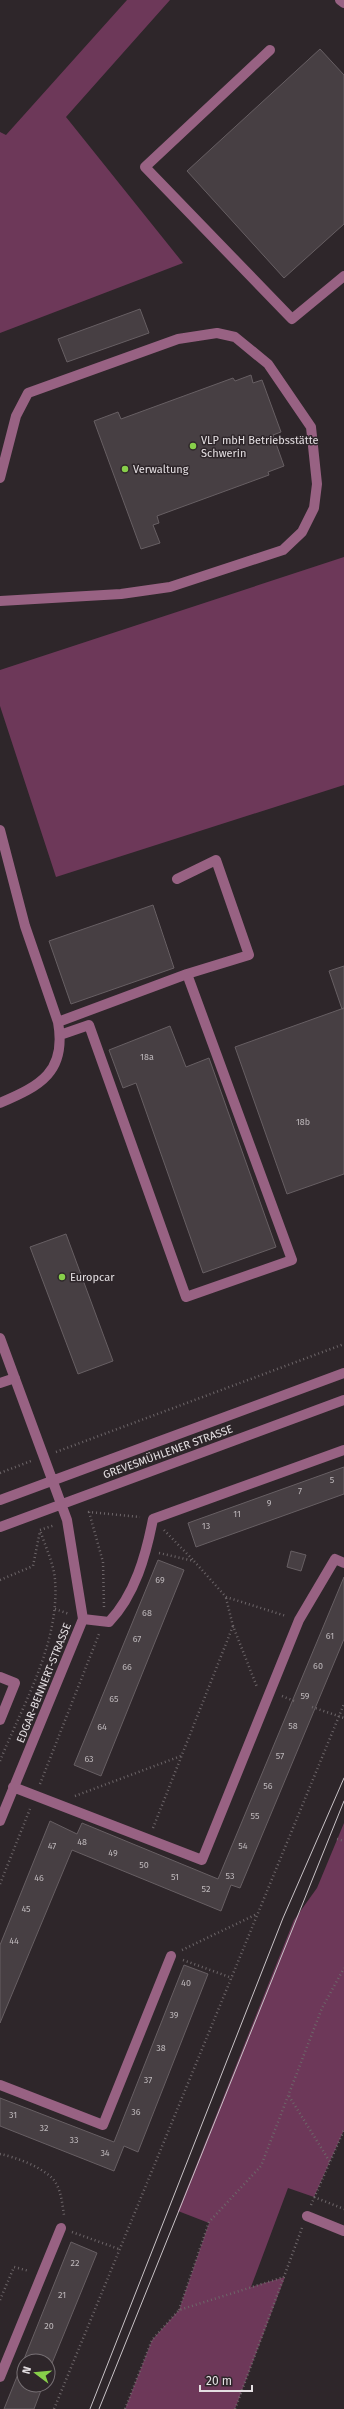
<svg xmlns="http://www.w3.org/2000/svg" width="344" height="2409" font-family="'Fira Sans',sans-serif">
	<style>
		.green { fill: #6d3859 }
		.building { fill: #473f43; stroke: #675f63 }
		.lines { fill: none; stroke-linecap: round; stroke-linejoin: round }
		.path { stroke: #6d6669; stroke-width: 2.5; stroke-dasharray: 1 3; stroke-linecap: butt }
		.minor { stroke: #986283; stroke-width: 10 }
		.tram { stroke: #c9c3c7; stroke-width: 1 }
		.poi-dot { fill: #87cf4a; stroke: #2e262a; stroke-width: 1.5 }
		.labels { text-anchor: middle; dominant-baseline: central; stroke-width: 3; stroke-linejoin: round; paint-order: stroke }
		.number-label { font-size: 9px; fill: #bdb7ba }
		.poi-label { font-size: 11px; fill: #e4dfe2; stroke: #2e262a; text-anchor: start }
		.street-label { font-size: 11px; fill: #e4dfe2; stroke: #2e262a }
	</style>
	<rect width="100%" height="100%" fill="#2e262a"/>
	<path class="green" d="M127 0H170L66 117 183 263 0 333V132L6 135Z
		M344 557V785L56 877 0 706V670Z
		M344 1823V2130L314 2197 288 2188 251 2287 285 2277 235 2409H125L152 2340 179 2310 209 2223 178 2211 294 1920 317 1888Z"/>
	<path class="building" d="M320 49 344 75V224L284 278 187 171Z
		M140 309 149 333 67 362 58 339Z
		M251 375 253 383 262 380 281 432 273 435 284 466 268 472 269 475 157 516 159 523 153 525 160 543 141 549 94 421 118 412 121 419 233 378 235 381Z
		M153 905 174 968 71 1004 49 941Z
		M344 966V1008L342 1009 329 971Z
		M344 1008V1174L287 1194 235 1047Z
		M170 1026 186 1067 209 1058 276 1247 203 1273 136 1083 123 1088 109 1050Z
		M66 1234 113 1361 78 1374 30 1247Z
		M344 1467V1494L196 1547 188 1523Z
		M291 1551 306 1555 301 1571 287 1567Z
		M158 1560 184 1570 101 1776 74 1765Z
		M344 1577V1639L240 1888 231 1885 221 1911 72 1850 0 2023V1945L50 1821 77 1834 82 1823 218 1879Z
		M184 1965 208 1974 138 2152 124 2146 114 2171 0 2126V2098L114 2142Z
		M71 2242 97 2253 48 2373V2361H24V2385H43L34 2409H4Z"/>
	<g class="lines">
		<path class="path" d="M56 1452 344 1344
			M0 1473 31 1461
			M40 1530 55 1525
			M164 1530 194 1561
			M159 1553 194 1561 226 1597 286 1616
			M0 1580 33 1566 40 1531
			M226 1598 233 1626 257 1687
			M104 1607 103 1562 89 1512 140 1517
			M55 1609 69 1614
			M282 1696 294 1701
			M312 1707 344 1718
			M0 1761C23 1704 60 1643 55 1580 54 1564 45 1546 40 1530
			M40 1784 99 1634
			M75 1796 181 1756
			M153 1828 233 1626
			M337 1839 344 1841
			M0 1884 30 1809
			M182 1950 257 1914
			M183 1960 232 1978
			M289 2096 330 2162
			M0 2154C15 2157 39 2166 51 2177 61 2186 62 2203 64 2215
			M314 2197 344 2209
			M311 2205 344 2130
			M72 2232 119 2249
			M0 2300 14 2267 29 2271
			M179 2310 209 2222 261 2166 322 2008 344 1968
			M54 2409 344 1704
			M125 2409 152 2340 179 2310 284 2277
			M235 2409 302 2228"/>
		<path class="minor" d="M340 0 344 3
			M270 50 145 167 292 319 344 276
			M0 478 16 416 28 393 178 339 217 333 235 337 268 364 311 427 317 484 314 508 302 532 283 550 170 587 121 594 0 601
			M0 830 25 926 58 1022C67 1072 40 1086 0 1103
			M58 1022 187 974 249 955 216 860 177 879
			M60 1035 89 1025 186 1297 292 1260 187 974
			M0 1338 67 1520 83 1619 0 1821
			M0 1383 15 1378
			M0 1500 344 1373
			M0 1527 344 1400
			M83 1619 109 1622C135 1595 146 1555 153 1519L344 1450
			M0 1677 15 1683 0 1720
			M13 1787 202 1860 299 1620 335 1559 344 1563
			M0 2085 103 2125 171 1956
			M307 2216 344 2231
			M0 2377 61 2228"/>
		<path class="tram" d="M90 2409 283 1918 344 1778
			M99 2409 344 1801"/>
	</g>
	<g class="poi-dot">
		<circle cx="193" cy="446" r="4"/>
		<circle cx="125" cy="469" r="4"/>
		<circle cx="62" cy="1277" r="4"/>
	</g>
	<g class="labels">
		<g class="number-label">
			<text x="147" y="1057">18a</text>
			<text x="303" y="1122">18b</text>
			<text x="332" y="1480">5</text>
			<text x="300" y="1491">7</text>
			<text x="269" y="1503">9</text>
			<text x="237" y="1514">11</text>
			<text x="206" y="1526">13</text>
			<text x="160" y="1580">69</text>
			<text x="147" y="1613">68</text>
			<text x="330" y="1636">61</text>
			<text x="137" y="1639">67</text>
			<text x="318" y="1666">60</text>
			<text x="127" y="1667">66</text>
			<text x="305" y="1696">59</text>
			<text x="114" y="1699">65</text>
			<text x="293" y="1726">58</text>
			<text x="102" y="1727">64</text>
			<text x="280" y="1756">57</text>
			<text x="89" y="1759">63</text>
			<text x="268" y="1786">56</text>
			<text x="255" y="1816">55</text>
			<text x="82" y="1842">48</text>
			<text x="52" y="1846">47</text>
			<text x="243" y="1846">54</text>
			<text x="113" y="1853">49</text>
			<text x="144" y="1865">50</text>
			<text x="230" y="1876">53</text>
			<text x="175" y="1877">51</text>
			<text x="39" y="1878">46</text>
			<text x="206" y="1889">52</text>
			<text x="26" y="1909">45</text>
			<text x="14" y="1941">44</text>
			<text x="186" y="1983">40</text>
			<text x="174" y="2015">39</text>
			<text x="161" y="2048">38</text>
			<text x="148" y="2080">37</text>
			<text x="136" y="2112">36</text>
			<text x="13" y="2115">31</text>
			<text x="44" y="2128">32</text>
			<text x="74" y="2140">33</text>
			<text x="105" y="2153">34</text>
			<text x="75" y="2263">22</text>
			<text x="62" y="2295">21</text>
			<text x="49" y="2326">20</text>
		</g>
		<g class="poi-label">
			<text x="201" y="440">VLP mbH Betriebsstätte<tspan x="201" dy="13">Schwerin</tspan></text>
			<text x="133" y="469">Verwaltung</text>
			<text x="70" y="1277">Europcar</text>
		</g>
		<g class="street-label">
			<text transform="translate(168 1452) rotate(-20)">GREVESMÜHLENER STRASSE</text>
			<text transform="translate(44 1683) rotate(-68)">EDGAR-BENNERT-STRASSE</text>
		</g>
	</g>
	<g transform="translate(36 2373) rotate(286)"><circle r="19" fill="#2e262a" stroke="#777074"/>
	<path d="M0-3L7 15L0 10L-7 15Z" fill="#87cf4a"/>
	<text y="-6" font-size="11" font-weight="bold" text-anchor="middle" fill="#e4dfe2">N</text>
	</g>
	<path d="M200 2385v6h52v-6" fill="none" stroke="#e4dfe2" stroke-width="2"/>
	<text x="206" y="2385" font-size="12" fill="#e4dfe2" stroke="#2e262a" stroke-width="3" paint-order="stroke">20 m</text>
</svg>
